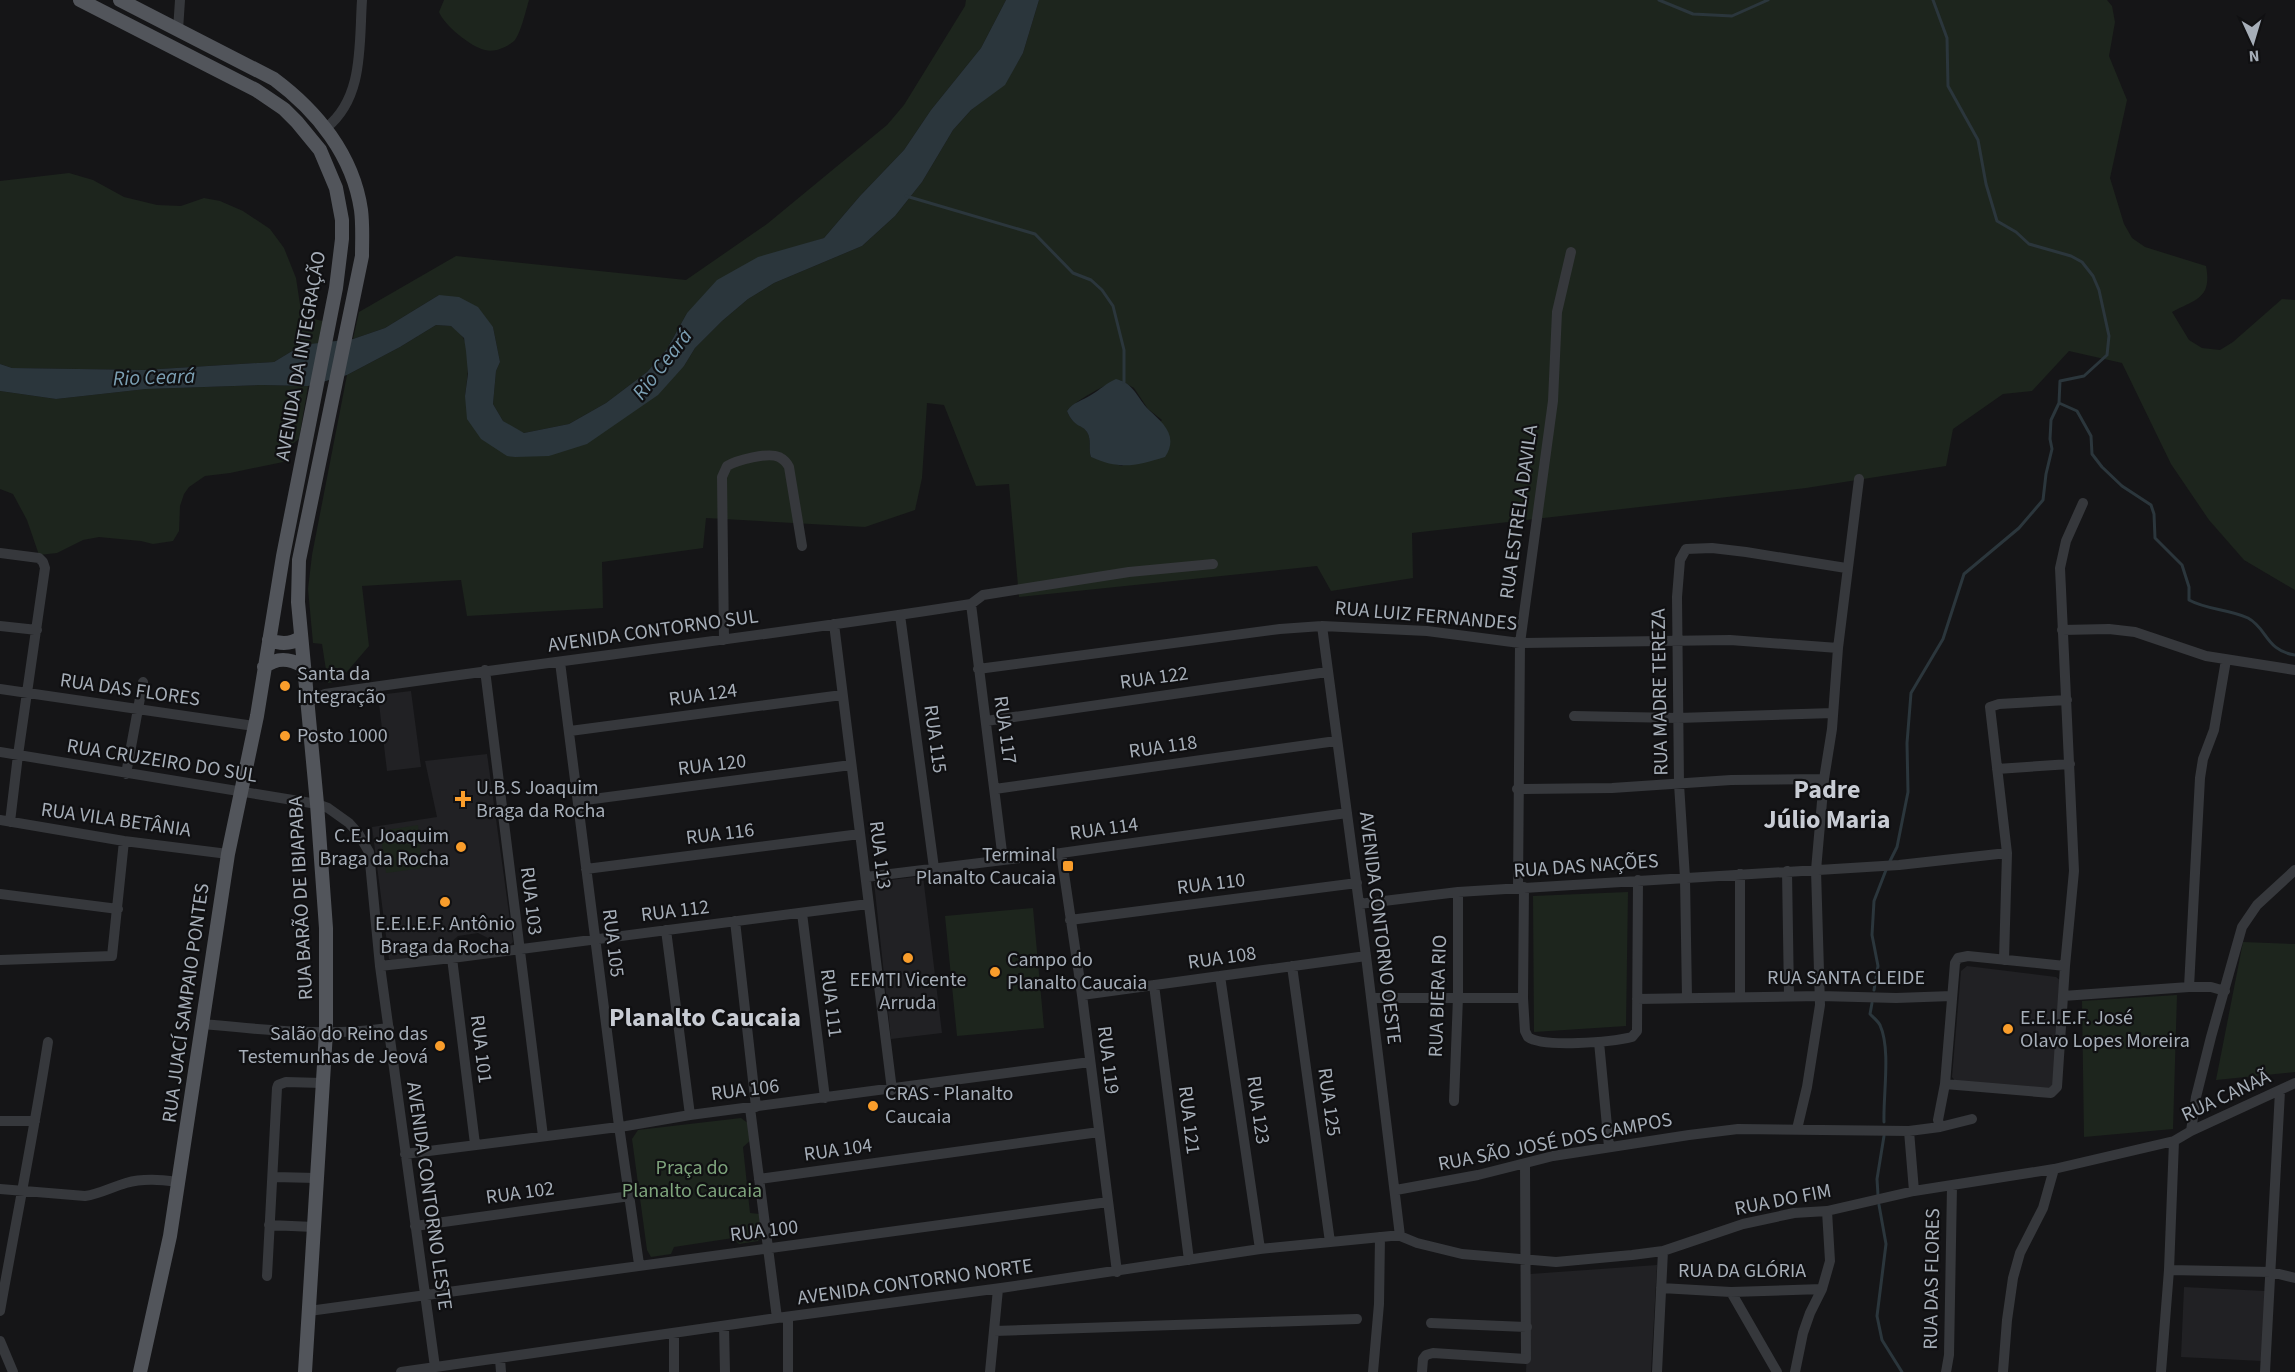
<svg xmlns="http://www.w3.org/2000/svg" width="2295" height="1372" font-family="'Source Sans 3',sans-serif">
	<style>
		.built { fill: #212124 }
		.green { fill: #1d251d; fill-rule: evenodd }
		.water { fill: #2b363c }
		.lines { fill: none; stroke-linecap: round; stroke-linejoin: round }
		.stream { stroke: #2b363c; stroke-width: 3 }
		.minor { stroke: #36383c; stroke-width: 10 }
		.major { stroke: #52555b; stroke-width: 14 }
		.poi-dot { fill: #f99d2b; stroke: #101012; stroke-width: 2 }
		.labels { text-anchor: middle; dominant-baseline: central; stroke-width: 4.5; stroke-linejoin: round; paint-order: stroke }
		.street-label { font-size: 20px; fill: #a6aeb8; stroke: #101012 }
		.poi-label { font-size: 20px; fill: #a6aeb8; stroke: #101012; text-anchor: start }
		.park-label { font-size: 20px; fill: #7ea47c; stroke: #101012 }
		.water-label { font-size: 21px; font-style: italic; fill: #7ca0b4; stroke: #101012 }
		.district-label { font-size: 26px; font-weight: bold; fill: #c8ccd4; stroke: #101012 }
	</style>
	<rect width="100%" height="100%" fill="#151517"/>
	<path class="built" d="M411 691 421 767 387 771 378 695Z
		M487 754 513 942 511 944 502 945 478 933 458 936 438 954 392 960 389 959 372 827 437 817 425 761Z
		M923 876 942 1033 891 1039 874 882Z
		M1967 966 2056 977 2061 981 2056 1086 2051 1089 1957 1083 1952 1077 1961 971Z
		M1657 1265 1651 1372H1526L1530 1274Z
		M2184 1287 2265 1291 2262 1361 2181 1357Z"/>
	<path class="green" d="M444 0H529C526 10 521 32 515 40 508 47 494 53 485 50 471 47 444 25 439 12Z
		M966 0H1006L981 48 931 110 904 150 860 196 824 238 796 247 687 313 667 349 647 372 606 403 569 424 524 433 512 428 503 421 493 404 496 371 500 362 493 327 439 295 385 328 353 339 359 312 456 256 686 280 767 224 887 125 904 105 965 6Z
		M1039 0H2107L2112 6 2115 22 2109 56 2127 100 2110 178 2124 224 2132 238 2145 247 2206 266C2212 298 2197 299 2172 312L2189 340 2202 348 2220 350 2233 342 2282 299 2295 300V590L2244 560 2209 520 2171 464 2122 363 2069 351 2032 391 2003 394 1953 429 1946 466 1806 488 1412 533 1413 578 1331 591 1317 566 1019 597 1009 484 976 486 944 405 927 403 922 478 915 510 865 527 706 518 703 548 602 562 603 608 467 616 461 580 362 586 369 646 339 681 328 683 322 644 313 643 308 589 312 555 347 375 400 347 436 325 451 326C455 329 460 333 462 336 472 350 467 381 465 396L507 456H549L684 366 695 348 722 321 748 299 774 283 862 246 895 216 922 182 953 130 971 110 1005 84 1023 53ZM1120 380 1134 388 1148 409 1162 420 1122 466 1091 457C1088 449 1092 440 1087 432 1082 423 1074 428 1067 411 1073 402 1109 382 1120 380Z
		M69 173 93 180 124 197 157 205 181 206 204 198 220 201 243 211 270 229 284 248 296 278 301 311 309 318 323 321 318 344 302 345 274 362 144 370 12 368 0 364V181Z
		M261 385 308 386 299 439 291 445 288 461 230 473 205 476 189 487 184 494 180 506 179 531 173 541 153 544 141 541 99 537 83 540 57 553 39 555 27 520 13 494 0 489V391L56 399 146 389Z
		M418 825 423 868 386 873 380 831Z
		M1628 892 1626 1026 1534 1032 1533 896Z
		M1033 908 1044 1028 957 1036 945 916Z
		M2243 942 2295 944V1072L2216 1080Z
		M2177 995 2173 1129 2084 1137 2082 1001Z
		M741 1118 749 1124 751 1140 743 1147 750 1213 760 1214 762 1233 758 1241 739 1244 733 1238 674 1247 671 1254 651 1257 647 1250 632 1139 638 1130Z"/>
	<path class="water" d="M1006 0H1039L1023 53 1005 85 971 110 953 130 922 182 895 216 862 246 774 283 748 299 722 321 695 348 684 366 658 395 587 444 549 456 515 457 507 456 481 439 467 419 465 396 468 374 466 351 464 338 451 326 436 325 400 347 347 375 308 386 261 385 146 389 56 399 0 391V364L12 368 144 370 274 362 302 345 353 339 385 328 439 295 459 297 478 307 493 327 500 362 496 371 493 404 503 421 524 433 569 424 606 403 647 372 667 349 687 313 717 280 758 257 824 238 860 196 904 150 931 110 981 48Z
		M1116 379C1134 383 1137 398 1149 410 1163 423 1179 436 1165 457 1136 466 1120 470 1091 457 1088 449 1092 440 1087 432 1082 424 1074 428 1067 411 1073 402 1082 401 1091 395 1100 390 1106 383 1116 379Z"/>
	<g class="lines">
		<path class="stream" d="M1659 0 1693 14 1732 16 1768 0
			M906 196 1035 234 1073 273 1091 280 1102 290 1113 306 1124 350V382
			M2059 403 2077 411 2091 436 2092 454 2102 467 2122 486 2151 505 2154 514 2155 538 2182 565 2189 587V600C2207 610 2229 609 2248 618 2267 628 2266 651 2295 655
			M1890 861 1897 847 1908 792 1907 743 1911 693 1943 639 1964 574 2019 528 2043 500 2046 474 2052 449 2050 439 2051 420 2059 403 2060 381 2084 376 2107 355 2109 336 2099 290 2093 276 2082 262 2071 256 2029 244 2016 232 1997 221 1986 184 1978 140 1948 86 1947 38 1933 0
			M1874 990 1878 966 1872 935 1874 901 1886 870
			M1872 1003 1870 1014C1873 1017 1878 1021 1880 1025 1891 1049 1883 1095 1884 1122
			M1878 1195 1877 1179 1884 1136
			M1879 1205 1886 1244 1877 1316 1882 1340 1902 1372"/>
		<path class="minor" d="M178 30 180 0
			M326 128C364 98 359 45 362 0
			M0 553 39 558 43 562 45 568 18 755 10 822
			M971 604 1003 860
			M971 604 983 595 1129 572 1213 564
			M900 615 934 868
			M834 624 892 1090
			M0 626 37 630
			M1322 626 1366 956 1400 1236
			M2062 630 2109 629 2135 632 2206 656 2295 670
			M724 640 722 477 727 466C737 460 768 452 779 457 783 459 787 463 789 467L802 546
			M560 662 619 1126 639 1264
			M978 669 1280 629 1322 626 1427 631 1520 643 1730 640 1838 648
			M485 670 543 1136
			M0 689 254 726
			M307 703 325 694C540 662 756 638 971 604
			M1574 716 1678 718 1833 713
			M986 721 1327 672
			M570 731 842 695
			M0 752 317 804 328 808 349 823 358 833 369 852 380 966 435 1367
			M1997 769 2070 764
			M126 774 143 682
			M995 789 1336 741
			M1517 789 1612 788 1731 780 1824 779
			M578 801 851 765
			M0 820 124 841 228 854
			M1061 853 1082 995 1117 1272
			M586 869 860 834
			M1787 871 1789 996
			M1740 874V997
			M866 877 1061 853 1347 813
			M1524 887 1523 998 1525 1031 1528 1037C1543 1048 1612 1042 1632 1037L1637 1031 1638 880
			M1518 888 1520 643 1553 401 1557 312 1571 252
			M0 894 118 909
			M1359 904 1458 892 1899 865 2007 853
			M802 913 825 1098
			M1070 920 1357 883
			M735 921 756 1107
			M666 930 690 1115
			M452 958 475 1144
			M0 960 112 956 124 841
			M2004 960 2007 853 1990 707 1999 704 2067 700
			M380 966 452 958 868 904
			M1292 966 1330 1242
			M2065 966 1968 956 1958 958 1955 963 1945 1084 2051 1093 2057 1087 2065 966 2074 871 2060 568 2066 541 2083 503
			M1220 976 1260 1249
			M1154 985 1189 1260
			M2189 987 2200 778 2203 759 2214 730 2226 660
			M1082 995 1366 956
			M2063 996 2189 987H2211L2225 991
			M1371 998H1523
			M1687 998 1685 878 1679 784 1677 597 1680 560 1686 549 1712 548 1746 552 1846 568
			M1637 999 1820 996 1896 998 1952 996
			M203 1024C265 1030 327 1037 389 1028
			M1599 1042 1609 1147
			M1454 1101 1458 997V892
			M750 1108 777 1318
			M0 1121H35
			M1940 1127 1938 1120 1945 1084
			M1797 1129 1807 1087 1820 1005 1816 870 1824 779 1832 729 1838 648 1859 479
			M1909 1131 1914 1191
			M2191 1131 2196 1097 2211 1037 2242 927 2257 905 2295 870
			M405 1154 626 1126 690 1115 1090 1062
			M274 1177 316 1178
			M759 1179 1099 1132
			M0 1189 85 1196C100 1194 112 1187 126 1183 144 1178 161 1180 179 1182
			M1396 1190 1478 1175 1553 1156 1689 1135 1738 1129 1909 1131 1940 1127 1972 1119
			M269 1225 314 1227
			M415 1226 630 1196
			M2169 1270 2271 1272 2295 1278
			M267 1276 277 1088 278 1085 286 1082 322 1083
			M1661 1288 1731 1292 1822 1289
			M1731 1292 1777 1372
			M0 1311C16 1221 34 1132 48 1042
			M309 1311 1108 1202
			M788 1317V1372
			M1431 1323 1527 1327
			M724 1326 725 1372
			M994 1331 1357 1319
			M674 1333V1372
			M0 1341 13 1372
			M500 1359 501 1372
			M401 1372 777 1318 1001 1288 1260 1249 1391 1236H1400L1417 1243 1462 1254 1556 1262 1632 1255 1663 1251 1743 1224 1794 1213 1827 1211 1914 1191 2054 1169 2174 1141 2191 1131 2295 1083
			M990 1372 998 1289
			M1373 1372 1379 1304 1380 1237
			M1422 1372 1423 1359 1426 1355 1433 1353 1526 1359 1525 1164
			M1657 1372 1663 1251
			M1795 1372 1803 1333 1810 1313 1822 1289 1830 1261 1827 1211
			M1946 1372 1949 1355 1952 1186
			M2003 1372 2007 1320 2013 1278 2020 1253 2043 1208 2054 1169
			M2161 1372 2169 1270 2174 1141
			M2265 1372 2280 1091"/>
		<path class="major" d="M80 0 256 90 284 109 297 122 320 150 336 188 342 220V239L336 288 283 556 257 716 228 854 170 1236 140 1372
			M120 0 274 79C317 111 353 155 361 210 363 225 362 241 362 256L299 560 298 602 317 804 326 928V1032L305 1372
			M269 640C280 644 290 645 300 638
			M264 667C277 657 289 658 303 666"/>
	</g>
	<g class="poi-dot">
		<circle cx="285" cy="686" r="6"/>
		<circle cx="285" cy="736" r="6"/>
		<path d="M460 790h6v6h6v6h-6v6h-6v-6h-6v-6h6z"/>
		<circle cx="461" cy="847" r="6"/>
		<rect x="1062" y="860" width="12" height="12" rx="3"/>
		<circle cx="445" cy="902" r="6"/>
		<circle cx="908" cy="958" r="6"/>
		<circle cx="995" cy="972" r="6"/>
		<circle cx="2008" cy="1029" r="6"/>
		<circle cx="440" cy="1046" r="6"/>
		<circle cx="873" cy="1106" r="6"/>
	</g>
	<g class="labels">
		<g class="street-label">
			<text transform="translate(301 356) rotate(-80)">AVENIDA DA INTEGRAÇÃO</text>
			<text transform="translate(1519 512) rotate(-82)">RUA ESTRELA DAVILA</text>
			<text transform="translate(1426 616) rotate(5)">RUA LUIZ FERNANDES</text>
			<text transform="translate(653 631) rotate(-8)">AVENIDA CONTORNO SUL</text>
			<text transform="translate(1154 678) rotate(-8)">RUA 122</text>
			<text transform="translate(130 690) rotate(8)">RUA DAS FLORES</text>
			<text transform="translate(1660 692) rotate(-91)">RUA MADRE TEREZA</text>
			<text transform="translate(703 695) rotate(-8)">RUA 124</text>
			<text transform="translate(1005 730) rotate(82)">RUA 117</text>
			<text transform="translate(935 739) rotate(82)">RUA 115</text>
			<text transform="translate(1163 747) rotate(-8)">RUA 118</text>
			<text transform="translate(162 761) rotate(9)">RUA CRUZEIRO DO SUL</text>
			<text transform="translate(712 765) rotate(-7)">RUA 120</text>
			<text transform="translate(116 820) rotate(8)">RUA VILA BETÂNIA</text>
			<text transform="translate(1104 829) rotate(-8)">RUA 114</text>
			<text transform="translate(720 834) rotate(-7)">RUA 116</text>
			<text transform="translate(880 855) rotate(83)">RUA 113</text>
			<text transform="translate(1586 866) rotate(-4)">RUA DAS NAÇÕES</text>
			<text transform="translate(1211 884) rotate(-7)">RUA 110</text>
			<text transform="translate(301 898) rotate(-93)">RUA BARÃO DE IBIAPABA</text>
			<text transform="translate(531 901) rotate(83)">RUA 103</text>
			<text transform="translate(675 911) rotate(-7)">RUA 112</text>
			<text transform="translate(1380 928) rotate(83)">AVENIDA CONTORNO OESTE</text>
			<text transform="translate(613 943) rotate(83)">RUA 105</text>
			<text transform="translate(1222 958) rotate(-8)">RUA 108</text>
			<text x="1846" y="978">RUA SANTA CLEIDE</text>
			<text transform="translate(1438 996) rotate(-88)">RUA BIERA RIO</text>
			<text transform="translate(186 1003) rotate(-82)">RUA JUACÍ SAMPAIO PONTES</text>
			<text transform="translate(831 1003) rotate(83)">RUA 111</text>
			<text transform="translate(481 1049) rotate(83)">RUA 101</text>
			<text transform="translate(1108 1060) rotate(83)">RUA 119</text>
			<text transform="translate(745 1090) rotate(-7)">RUA 106</text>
			<text transform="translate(2226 1096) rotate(-25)">RUA CANAÃ</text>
			<text transform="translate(1329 1102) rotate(82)">RUA 125</text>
			<text transform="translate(1258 1110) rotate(82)">RUA 123</text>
			<text transform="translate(1189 1120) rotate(83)">RUA 121</text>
			<text transform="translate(1555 1142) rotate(-11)">RUA SÃO JOSÉ DOS CAMPOS</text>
			<text transform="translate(838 1150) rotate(-8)">RUA 104</text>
			<text transform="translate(520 1193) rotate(-8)">RUA 102</text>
			<text transform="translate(429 1196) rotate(82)">AVENIDA CONTORNO LESTE</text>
			<text transform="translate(1783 1200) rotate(-11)">RUA DO FIM</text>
			<text transform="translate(764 1231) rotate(-7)">RUA 100</text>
			<text x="1742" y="1271">RUA DA GLÓRIA</text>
			<text transform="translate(1932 1279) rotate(-89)">RUA DAS FLORES</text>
			<text transform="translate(915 1282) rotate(-8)">AVENIDA CONTORNO NORTE</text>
		</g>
		<g class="poi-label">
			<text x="297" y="674">Santa da<tspan x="297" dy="23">Integração</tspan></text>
			<text x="297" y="736">Posto 1000</text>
			<text x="476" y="788">U.B.S Joaquim<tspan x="476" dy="23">Braga da Rocha</tspan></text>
			<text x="449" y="836" text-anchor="end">C.E.I Joaquim<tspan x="449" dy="23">Braga da Rocha</tspan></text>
			<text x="1056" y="855" text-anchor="end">Terminal<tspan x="1056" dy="23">Planalto Caucaia</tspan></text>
			<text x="445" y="924" text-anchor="middle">E.E.I.E.F. Antônio<tspan x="445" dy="23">Braga da Rocha</tspan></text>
			<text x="1007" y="960">Campo do<tspan x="1007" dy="23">Planalto Caucaia</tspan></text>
			<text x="908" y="980" text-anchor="middle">EEMTI Vicente<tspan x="908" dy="23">Arruda</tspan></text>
			<text x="2020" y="1018">E.E.I.E.F. José<tspan x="2020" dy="23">Olavo Lopes Moreira</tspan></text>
			<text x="428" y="1034" text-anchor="end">Salão do Reino das<tspan x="428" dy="23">Testemunhas de Jeová</tspan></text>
			<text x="885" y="1094">CRAS - Planalto<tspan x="885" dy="23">Caucaia</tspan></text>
		</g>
		<g class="park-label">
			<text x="692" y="1168">Praça do<tspan x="692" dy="23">Planalto Caucaia</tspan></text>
		</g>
		<g class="water-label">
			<text transform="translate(662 364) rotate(-52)">Rio Ceará</text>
			<text transform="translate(154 377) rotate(-2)">Rio Ceará</text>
		</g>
		<g class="district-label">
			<text x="1827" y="789">Padre<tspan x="1827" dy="30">Júlio Maria</tspan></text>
			<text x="705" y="1017">Planalto Caucaia</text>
		</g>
	</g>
	<g transform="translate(2253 42) rotate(176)" stroke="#101012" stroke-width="4.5" paint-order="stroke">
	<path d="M0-4.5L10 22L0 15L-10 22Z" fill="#a6aeb8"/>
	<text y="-9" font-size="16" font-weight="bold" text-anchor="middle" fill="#a6aeb8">N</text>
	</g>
</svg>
